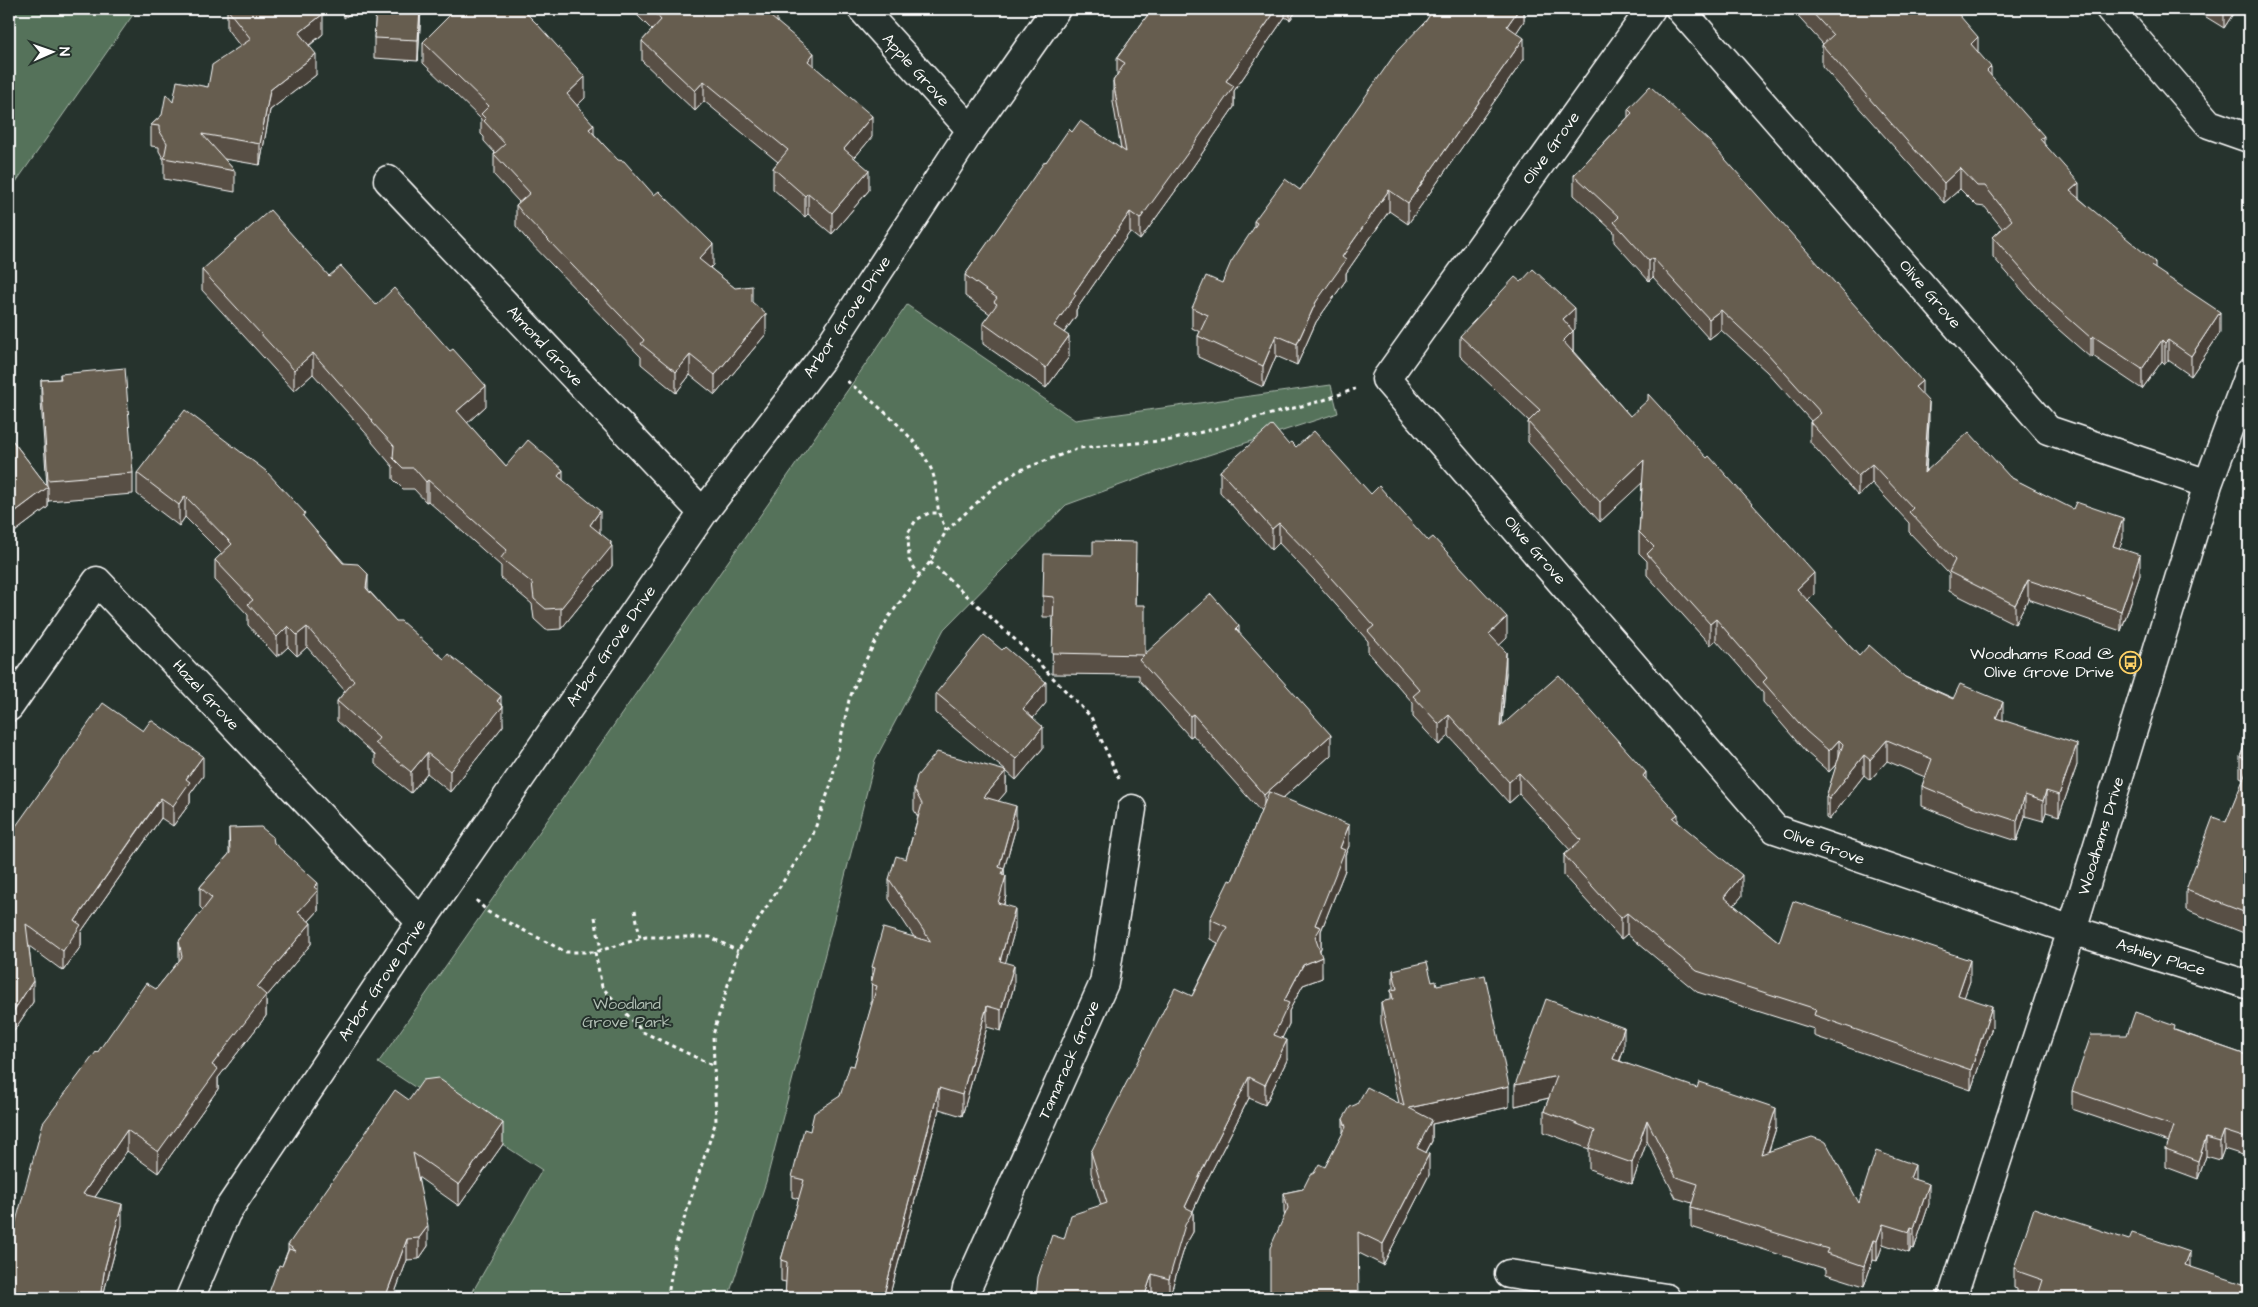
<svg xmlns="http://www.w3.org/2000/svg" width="2258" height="1307" font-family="'Architects Daughter',sans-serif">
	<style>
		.green { fill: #54725a; stroke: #aab8ac }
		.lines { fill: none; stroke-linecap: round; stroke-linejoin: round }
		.minor-casing { stroke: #fff; stroke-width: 31 }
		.path { stroke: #fff; stroke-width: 3; stroke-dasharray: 4 4; stroke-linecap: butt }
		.minor { stroke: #26332d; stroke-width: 28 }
		.wall { fill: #585045; stroke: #fff }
		.shaded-wall { fill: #474138; stroke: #fff }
		.building { fill: #665d50; stroke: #fff }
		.labels { text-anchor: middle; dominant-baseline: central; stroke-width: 4; stroke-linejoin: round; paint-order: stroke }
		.street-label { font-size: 16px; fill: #fff; stroke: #26332d }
		.poi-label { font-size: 16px; fill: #fff; stroke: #26332d; text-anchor: end }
		.park-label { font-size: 16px; fill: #b2c0b5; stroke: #26332d }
	</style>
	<rect width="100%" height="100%" fill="#26332d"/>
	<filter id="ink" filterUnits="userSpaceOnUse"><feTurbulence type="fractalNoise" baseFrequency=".02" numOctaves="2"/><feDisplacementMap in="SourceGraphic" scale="10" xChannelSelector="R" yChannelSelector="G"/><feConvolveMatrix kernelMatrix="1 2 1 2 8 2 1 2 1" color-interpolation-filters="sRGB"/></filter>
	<g filter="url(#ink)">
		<path class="green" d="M9 9H137L9 192Z
			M907 305 1075 420 1331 385 1338 413 1156 472 1066 505 944 629 875 760 766 1182 728 1298H469L542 1170 378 1063Z"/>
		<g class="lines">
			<defs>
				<path id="minor" d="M862 9 971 130
					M1651 9 1386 379 1775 829 2072 930 2249 985
					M1680 9 2048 430 2208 484
					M2110 9 2209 124 2249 138
					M388 180 703 513
					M9 707 97 581 421 922
					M1509 1274 1666 1298
					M190 1298 226 1213 421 922 703 513 821 359 971 130 1056 9
					M965 1298 967 1288 1104 983 1132 809
					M1952 1298 2072 930 2208 484 2249 373"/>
			</defs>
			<use href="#minor" class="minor-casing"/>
			<path class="path" d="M847 381C875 403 918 437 932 471 937 484 936 499 939 513 941 519 944 525 946 531
				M930 562 1022 646 1091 717 1119 779
				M920 576 909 560 908 533 916 520 929 513H939
				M476 900 488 912 566 952H595L646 937H710L738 951
				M635 910 640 938
				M595 917 601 950
				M595 952 602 987 643 1032 714 1066
				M669 1298V1289L676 1244 716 1121 713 1035 738 951 812 837 831 784 849 700 862 667 888 618 930 562 946 531 994 487 1018 471 1079 448 1171 440 1321 401 1355 389"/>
			<use href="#minor" class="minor"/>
		</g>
		<path class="wall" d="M227 9 323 34 309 46 316 75 270 110 260 165 224 159 235 171V192L164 179V160L159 151V147L151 146V125L162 115 173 102 208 87 240 46 227 29Z
			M376 9H421L418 61 374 58V38Z
			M631 9H775L777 23 872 137 854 158 869 190 832 234 808 214 805 217 773 189V168L778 162 704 101 695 111 642 61V41L652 30Z
			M918 9H943L942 10 923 11Z
			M1152 9H1298L1290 20 1285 17 1234 91V107L1192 168 1140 240 1130 232 1076 310V316L1064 333 1069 357 1046 388 983 344V323L990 314 965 296V275L1046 162 1072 132 1121 149 1113 102V81L1117 75V58Z
			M1434 9H1527L1524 13V21L1516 33 1524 59 1408 224 1389 211 1346 273V280L1316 322 1297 365 1276 356 1263 387 1198 357V336L1200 332 1192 328V308L1222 283 1254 228V221L1300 190 1425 22Z
			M1791 9H1954L1991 77 2044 144 2079 198 2155 269 2220 333 2191 376 2168 360 2165 364 2162 361 2142 389 2093 356 2091 358 2050 322 1993 257V237L2002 228 1985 207 1977 206 1960 189 1944 203 1822 66V45L1823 44Z
			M2193 9H2236L2224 28Z
			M423 42 585 98 577 106 594 134 713 265 710 268 752 302 766 334 715 395 690 375 676 393 641 364V357L524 236 516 226V205L519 202 494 175V154L495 153 484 141V137L481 134V119L423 63Z
			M1628 109 1922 394 1929 422 1926 472 2010 477 2123 538 2119 548 2140 575 2121 631 2028 599 2015 624 1949 591V574L1909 532V523L1872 483 1858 496 1810 442V422L1811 421 1767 372 1721 330 1709 339 1653 277 1649 281 1614 242V232L1574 195V175L1628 117Z
			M202 270 329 276 376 305 486 406 467 423 506 466 563 481 600 532V533L611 545 612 566 561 629 546 630 534 619 532 604 501 578V566L428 501 426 502 414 489H403L393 479V467L372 442V440L313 374 294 391 202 290Z
			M1575 329 1573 331V351L1630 416 1814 594 1807 600 1859 656 1905 677 2003 720 2077 765 2059 816 2046 812 2043 821 2025 816 2017 841 1968 825 1922 806V786L1925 777 1887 761 1870 780 1864 775 1829 820 1826 818V797L1837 764 1829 772 1806 752 1763 702V693L1716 640 1710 645 1647 575V561L1639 553V532L1642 482 1600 522 1528 442V422L1529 421 1460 356V336Z
			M60 374 133 473V494L48 501V498V507L12 534 9 530V436L47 486 41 401V380L60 379Z
			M1288 444 1296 447 1371 494 1507 638 1499 645 1506 673 1502 725 1646 780 1678 822 1742 896 1734 905 1779 942 1970 981 1964 997 1992 1027 1971 1090 1814 1036V1029L1697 992 1627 934 1621 939 1564 876V855L1570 850 1519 794 1509 803 1449 736 1439 745 1413 717V703L1368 652V641L1314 580 1279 543 1272 550 1220 492V471Z
			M137 473 305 519 396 621 501 704 503 726 450 792 427 773 411 793 375 764V755L337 721V701L345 691 307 647 297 656 288 647 277 657 248 625V615L215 580V560L222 554 185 517 179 526 137 494Z
			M1136 562 1135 605 1145 654 1239 633 1331 755 1283 798 1349 846 1345 855V870L1321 931V948L1320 950 1322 978 1303 985 1289 1011V1024L1282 1038 1287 1060 1265 1105 1249 1098 1206 1182 1193 1211V1232L1185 1246 1169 1298H1165L1152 1294 1151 1298H1036L1064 1239 1101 1205 1091 1173V1152L1192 996 1218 943 1210 939V919L1232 881 1261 812 1193 735 1190 737 1139 680V675L1052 674 1053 617H1043V596Z
			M936 693 1046 703 1033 718 1043 748 1016 780 1006 771V792L998 801 1016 827 1004 869 1006 896 1004 905 1015 929 1005 963 1014 986 1001 1031 987 1027 962 1116 939 1109 889 1298H785L786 1282 781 1281V1260L799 1199 792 1197V1177L810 1131 840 1096 854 1066 872 1005H871L872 967 914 937 889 899V879L906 859 918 817 914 810V789L1006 771 936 713Z
			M143 731 203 776 190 794V803L173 826 161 818 143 844 81 932V946L63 971 29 946 33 1002 9 1038V836Z
			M2249 734V935L2186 910V890L2226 822 2244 779 2240 777V757Z
			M229 828 274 843 318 903V911L309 921 311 944 266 997V1016L218 1078V1089L158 1173 127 1151 95 1197 122 1225 105 1288 103 1298H9L97 1053 156 989 179 961V941L203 910 200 907V887L229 854Z
			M1393 970 1432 982 1437 985 1509 1107 1432 1124V1141L1426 1153 1429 1175 1383 1265 1285 1216 1284 1213V1193L1303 1189 1314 1173 1325 1167 1343 1134V1119L1399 1103 1381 1023V1002L1391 1000V990H1393Z
			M2175 1030 2249 1056V1157L2224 1149 2220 1160 2206 1156 2198 1179 2166 1167V1149L2169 1142 2072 1109V1091L2127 1035Z
			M1624 1048 1620 1061 1776 1128 1769 1151 1859 1203 1915 1180 1929 1204 1914 1249 1911 1248 1909 1253 1883 1244 1877 1261 1873 1260 1864 1286 1826 1274V1269L1691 1227V1207L1692 1203 1676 1198 1647 1141 1632 1184 1589 1169V1149L1544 1132V1111L1549 1098 1515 1106Z
			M409 1100 503 1144 459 1206 418 1177 428 1246 419 1259 407 1260 393 1298H267L282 1266 288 1250V1245Z
			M2190 1267 2249 1298H2036L2017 1292V1289L2014 1288V1268Z"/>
		<path class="shaded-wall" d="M344 9H357L344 18Z
			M420 9H421L418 61V40Z
			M1277 9H1285V17L1234 91V107L1192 168 1140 240V219L1226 81Z
			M1290 9H1298L1290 20Z
			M1519 9H1527L1524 13V21L1507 47V26Z
			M2224 9H2236L2224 28Z
			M777 11V31L771 17Z
			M323 14V34L299 53V33Z
			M1978 37V57L1971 44Z
			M1524 38V59L1408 224V203Z
			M814 53V73L808 61Z
			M316 54V75L270 110 260 165V144L270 90Z
			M1991 67V88L1987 71Z
			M585 77V98L567 115V94Z
			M704 81V101L695 111V91Z
			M872 116V137L844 170V149Z
			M594 125V146L589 129Z
			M2044 136V157L2040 139Z
			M1960 168V189L1944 203V183Z
			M869 170V190L832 234V213Z
			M2079 183V204L2070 191Z
			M1389 190V211L1346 273V280L1316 322 1297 365V344L1316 302 1342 257Z
			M808 193V214L805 217V196Z
			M1130 212V232L1076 310V316L1054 346V326L1074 293Z
			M713 244V265L699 279V259Z
			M1653 258V277L1649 281V261Z
			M2155 262V282L2151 266Z
			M1575 308V329L1573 331V351L1563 361V319Z
			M1721 310V330L1709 339V319Z
			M2220 312V333L2191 376V356Z
			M766 314V334L715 395V375Z
			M1276 335V356L1263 387V366Z
			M1069 336V357L1046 388V368Z
			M2093 336V356L2091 358V338Z
			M2162 340V361L2142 389V369Z
			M2168 340V360L2165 364V343Z
			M313 353V374L294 391V370Z
			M690 355V375L676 393V372Z
			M1922 381V400L1915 387Z
			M486 386V406L457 432V411Z
			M1929 402V422L1924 493V473Z
			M1644 460V481L1600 522V502Z
			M1872 464V483L1858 496V476Z
			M563 470V491L558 476Z
			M428 480V501L426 502V482Z
			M48 487V507L12 534V514Z
			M185 496V517L179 526V505Z
			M600 511V532L590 545V525Z
			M2123 518V538L2113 566V546Z
			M1279 523V543L1272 550V529Z
			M611 542V547L612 546V566L561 629V608Z
			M2140 555V575L2121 631V611Z
			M1814 573V594L1797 610V589Z
			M368 574V595L366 588Z
			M2028 580V599L2015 624V605Z
			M1507 617V638L1489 655V634Z
			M1716 619V640L1710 645V624Z
			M288 626V647L277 657V637Z
			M1239 626V646L1236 629Z
			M307 627V647L297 656V635Z
			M1506 652V673L1500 748V727Z
			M1046 682V703L1023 730V709Z
			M501 696V709L503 706V726L450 792V771Z
			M2003 702V722L1996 718Z
			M1193 714V735L1190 737V716Z
			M1449 715V736L1439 745V724Z
			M1043 727V748L1016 780V759Z
			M1331 735V755L1264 815V795Z
			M1839 740V761L1829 772V751Z
			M1887 740V761L1870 780V760Z
			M2077 744V765L2059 816V795Z
			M427 753V773L411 793V772Z
			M1864 755V775L1829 820V799Z
			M203 756V776L190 794V803L173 826V806L186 779Z
			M1006 771V792L984 818V797Z
			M1646 772V793L1643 776Z
			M1519 773V794L1509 803V782Z
			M2046 791V812L2043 821V801Z
			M2025 795V816L2017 841V821Z
			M161 798V818L81 932V946L63 971V951L75 921Z
			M1016 806V827L1004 869V883L1006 876V896L998 924 999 867Z
			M1678 814V835L1673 818Z
			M1349 825V846L1345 855V870L1321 931V948L1315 958V925L1340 848Z
			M1742 875V896L1724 917V897Z
			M318 883V911L298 933V912L314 887Z
			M1015 908V929L1000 982V961Z
			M1627 913V934L1621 939V918Z
			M311 923V944L266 997V1016L218 1078V1089L158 1173V1152L212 1065 257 987Z
			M1322 957V978L1303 985 1289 1011V1024L1274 1055V1035L1284 1001 1303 965Z
			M1970 960V981L1958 1015V995Z
			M1014 965V986L1001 1031V1010Z
			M33 981V1002L9 1038V1018Z
			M987 1006V1027L962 1116V1095Z
			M1992 1006V1027L1971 1090V1070Z
			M1624 1028V1048L1613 1079V1059Z
			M1287 1040V1060L1265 1105V1085Z
			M1557 1076V1096L1515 1106V1085Z
			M1249 1077V1098L1206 1182 1193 1211V1232L1185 1246 1169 1298V1279L1185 1207 1206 1162Z
			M1509 1086V1107L1432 1124V1141L1417 1169 1409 1108Z
			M939 1088V1109L889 1298H883Z
			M1776 1108V1128L1761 1174V1154Z
			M1647 1120V1141L1632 1184V1163Z
			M503 1123V1144L459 1206V1185Z
			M127 1130V1151L83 1214V1194Z
			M2224 1131V1149L2220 1160V1142Z
			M2206 1138V1156L2198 1179V1161Z
			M1429 1154V1175L1383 1265V1244Z
			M1915 1165V1185L1910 1178Z
			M1929 1184V1204L1914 1249V1228Z
			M122 1204V1225L105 1288 103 1298H100L105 1267Z
			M1883 1224V1244L1877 1261V1241Z
			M428 1226V1246L419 1259V1238Z
			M1911 1227V1248L1909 1253V1232Z
			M407 1239V1260L393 1298H385Z
			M1873 1240V1260L1864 1286V1266Z
			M2190 1252V1273L2185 1265Z
			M1152 1274V1294L1151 1298H1144Z"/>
		<path class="building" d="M227 9H319L323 14 299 33 316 54 270 90 260 144 202 134 235 171 164 158 167 143 159 130V126L151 125 162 115 166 94 173 102 177 81 208 87 212 65 251 39Z
			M376 9H420L418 40 374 38Z
			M456 9H522L538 25 585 77 567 94 594 125 589 129 618 160 624 161 654 195 659 191 713 244 699 259 735 288 752 286V302L766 314 715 375 690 355 676 372 641 344 644 340 524 215 516 205 530 193 494 154 505 144 484 121 486 119 481 114 489 106 423 42Z
			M651 9H775L777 11 771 17 814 53 808 61 872 116 844 149 869 170 832 213 808 193 805 196 773 168 788 150 704 81 695 91 642 41 661 20Z
			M1152 9H1277L1226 81 1234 86 1192 147 1140 219 1130 212 1074 293 1076 295 1054 326 1069 336 1046 368 983 323 997 304 994 302 997 298 965 275 1045 161 1046 162 1069 129 1072 132 1080 121 1126 152 1113 81 1125 63 1117 58Z
			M1434 9H1519L1507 26 1524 38 1408 203 1389 190 1342 257 1346 260 1316 302 1297 344 1276 335 1263 366 1198 336 1208 315 1192 308 1206 276 1222 283 1231 262 1257 223 1254 221 1285 179 1300 190 1397 51 1425 22Z
			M1809 9H1954L1978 37 1971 44 1991 67 1987 71 2044 136 2040 139 2079 183 2070 191 2155 262 2151 266 2220 312 2191 356 2168 340 2165 343 2162 340 2142 369 2093 336 2091 338 2050 302 1993 237 2012 220 1985 186H1977L1960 168 1944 183 1822 45 1833 35Z
			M1650 86 1710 142 1922 381 1915 387 1929 402 1924 473 1969 432 2010 477 2073 509 2076 502 2123 518 2113 546 2140 555 2121 611 2028 580 2015 605 1949 572 1955 560 1909 512 1913 508 1872 464 1858 476 1810 422 1821 413 1767 353 1721 310 1709 319 1653 258 1649 261 1614 222 1619 217 1574 175 1632 113 1628 109Z
			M270 210 329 276 341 266 376 305 394 288 450 351 453 349 486 386 457 411 506 466 528 440 563 470 558 476 600 511 590 525 611 542 610 544 612 546 561 608 546 609 534 599 532 583 501 558 507 550 428 480 426 482 414 468H403L393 458 394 446 372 422 373 421 313 353 294 370 202 270Z
			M1533 269 1575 308 1563 319 1573 331 1563 341 1630 416 1648 400V394L1707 458 1709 456 1814 573 1797 589 1859 656 1869 645 1905 677 1953 699 1960 684 2003 702 1996 718 2077 744 2059 795 2046 791 2043 801 2025 795 2017 821 1968 805 1922 786 1932 759 1887 740 1870 760 1864 755 1829 799 1826 797 1843 744 1839 740 1829 751 1806 731 1763 682 1767 678 1716 619 1710 624 1647 554 1654 547 1639 532 1644 460 1600 502 1528 422 1540 410 1460 336 1515 277 1521 282Z
			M125 368 133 473 48 480 41 380 61 379 60 374Z
			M185 410 266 471 305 513 303 516 343 563 358 564 368 574 366 588 396 621H401L444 659 448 654 501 696 497 701 503 706 450 771 427 753 411 772 375 743 379 738 337 701 354 681 307 627 297 635 288 626 277 637 248 604 253 600 215 560 232 544 185 496 179 505 137 473Z
			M1272 425 1288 444 1291 442 1296 447 1314 431 1371 494 1379 486 1428 541 1433 537 1507 617 1489 634 1506 652 1500 727 1559 675 1646 772 1643 776 1678 814 1673 818 1742 875 1724 897 1779 942 1793 901 1970 960 1958 995 1992 1006 1971 1070 1814 1015 1816 1009 1697 971 1627 913 1621 918 1564 855 1581 840 1519 773 1509 782 1449 715 1439 724 1413 696 1420 690 1368 631 1374 626 1314 559 1279 523 1272 529 1220 471Z
			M9 436 48 487 12 514 9 509Z
			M1093 541 1136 542 1135 605H1145V654L1211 594 1239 626 1236 629 1331 735 1264 795 1193 714 1190 716 1139 660 1144 655 1052 653 1054 597 1043 596 1044 554 1093 555Z
			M984 635 1002 650 1005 647 1046 682 1023 709 1043 727 1016 759 936 693Z
			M103 703 143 731 151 720 203 756 186 779 190 782 173 806 161 798 143 823 75 921 81 925 63 951 26 924 33 981 9 1018V836Z
			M2249 734V760L2240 757 2248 736Z
			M937 752 1006 771 984 797 1016 806 999 867 1004 869 1002 874 1006 876 998 903 1015 908 1000 961 1014 965 1001 1010 987 1006 962 1095 939 1088 883 1298H785L787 1262 781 1260 804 1180 792 1177 804 1129 810 1131 814 1113 840 1096 850 1065 854 1066 877 986 871 984 875 968 872 967 883 928 931 942 889 879 896 856 906 859 922 804 914 789 917 776Z
			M2249 765V914L2186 890 2213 817 2226 822Z
			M1269 792 1349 825 1340 848 1345 850 1315 925 1321 927 1315 937 1322 957 1303 965 1284 1001 1289 1003 1274 1035 1287 1040 1265 1085 1249 1077 1206 1162 1185 1207 1193 1211 1185 1225 1169 1279 1152 1274 1144 1298H1036L1038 1277 1052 1235 1064 1239 1071 1215 1107 1203 1091 1152 1175 988 1192 996 1227 927 1210 919 1229 880 1232 881Z
			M261 827 273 837 274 843 318 883 314 887 318 890 298 912 311 923 257 987 266 995 212 1065 218 1069 158 1152 127 1130 83 1194 122 1204 105 1267 100 1298H9V1253L10 1243 43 1123 96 1052 97 1053 146 983 156 989 182 957 179 941 212 898 200 887 230 853 229 828Z
			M1427 962 1432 982 1436 981 1437 985 1485 975 1509 1086 1409 1108 1432 1120 1417 1148 1429 1154 1383 1244 1358 1232 1359 1298H1270V1248L1288 1208 1284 1193 1303 1189 1310 1175 1314 1173 1319 1164 1325 1167 1346 1127 1343 1119 1350 1107 1357 1104 1367 1087 1404 1106 1381 1002 1393 999 1391 990 1397 989 1393 970Z
			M1546 999 1624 1028 1613 1059 1697 1088 1699 1082 1776 1108 1761 1154 1812 1137 1826 1142 1859 1203 1876 1151 1915 1165 1910 1178 1929 1184 1914 1228 1911 1227 1909 1232 1883 1224 1877 1241 1873 1240 1864 1266 1826 1253 1828 1249 1691 1207 1698 1184 1676 1177 1647 1120 1632 1163 1589 1148 1595 1131 1544 1111 1557 1076 1515 1085Z
			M2135 1012 2175 1026 2174 1030 2249 1056V1139L2224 1131 2220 1142 2206 1138 2198 1161 2166 1149 2174 1126 2072 1091 2091 1035H2127Z
			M438 1078 503 1123 459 1185 413 1153 428 1226 419 1238 407 1239 385 1298H267L279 1265 282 1266 289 1249 296 1251 288 1245 395 1090 409 1100 423 1080Z
			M2034 1208 2129 1240 2132 1233 2158 1241 2190 1252 2185 1265 2249 1286V1298H2037L2043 1280 2017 1271V1269L2014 1268Z"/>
	</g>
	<defs>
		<symbol id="bus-ring" viewBox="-11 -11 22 22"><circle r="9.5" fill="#26332d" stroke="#ffd166" stroke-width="1.5"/><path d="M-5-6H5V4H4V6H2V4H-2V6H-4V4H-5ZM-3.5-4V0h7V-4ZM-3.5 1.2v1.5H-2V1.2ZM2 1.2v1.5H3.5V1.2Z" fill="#ffd166"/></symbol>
	</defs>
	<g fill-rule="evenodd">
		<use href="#bus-ring" x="2118" y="650" width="25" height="25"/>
	</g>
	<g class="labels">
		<g class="street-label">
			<text transform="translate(916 70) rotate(48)">Apple Grove</text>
			<text transform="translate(1551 148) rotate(-54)">Olive Grove</text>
			<text transform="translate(1930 294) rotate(49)">Olive Grove</text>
			<text transform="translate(847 317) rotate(-56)">Arbor Grove Drive</text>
			<text transform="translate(545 346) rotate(47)">Almond Grove</text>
			<text transform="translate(1535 550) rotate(49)">Olive Grove</text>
			<text transform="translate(611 646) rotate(-55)">Arbor Grove Drive</text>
			<text transform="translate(206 695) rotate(47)">Hazel Grove</text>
			<text transform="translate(2101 836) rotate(-73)">Woodhams Drive</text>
			<text transform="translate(1824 846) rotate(19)">Olive Grove</text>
			<text transform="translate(2161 957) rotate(17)">Ashley Place</text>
			<text transform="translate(382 980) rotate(-56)">Arbor Grove Drive</text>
			<text transform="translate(1069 1060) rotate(-66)">Tamarack Grove</text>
		</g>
		<g class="poi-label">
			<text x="2114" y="654">Woodhams Road @<tspan x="2114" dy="18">Olive Grove Drive</tspan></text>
		</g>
		<g class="park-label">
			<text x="627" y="1004">Woodland<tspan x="627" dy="18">Grove Park</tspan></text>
		</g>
	</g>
	<rect width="2258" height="1307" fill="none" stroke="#26332d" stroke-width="30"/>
	<rect x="15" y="15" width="2228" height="1277" fill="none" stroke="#fff" stroke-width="2" filter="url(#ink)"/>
	<g transform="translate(52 52) rotate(88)" stroke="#26332d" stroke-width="4" paint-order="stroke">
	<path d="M0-4L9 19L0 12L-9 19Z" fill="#ffffff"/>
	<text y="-8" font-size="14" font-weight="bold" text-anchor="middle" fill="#ffffff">N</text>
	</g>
</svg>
